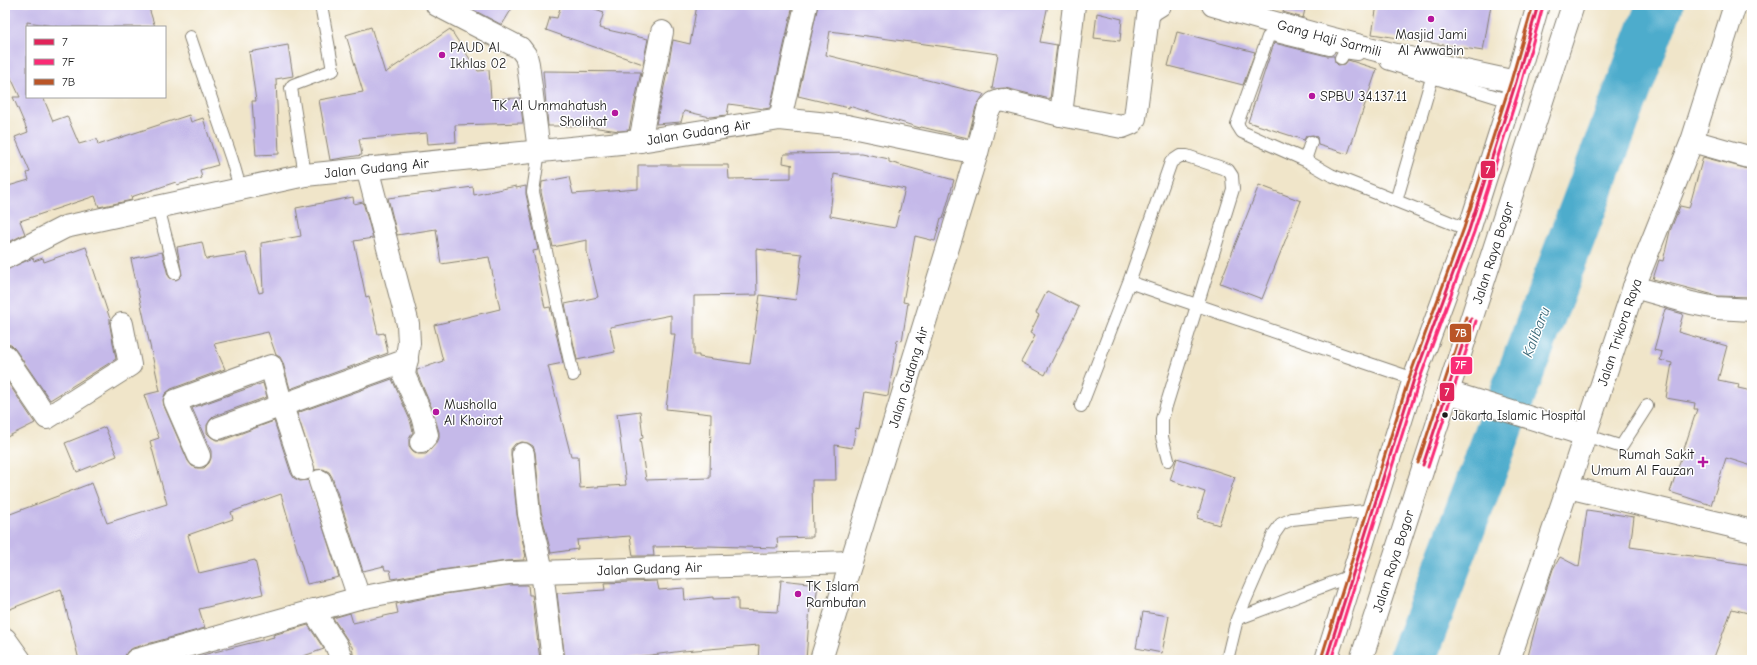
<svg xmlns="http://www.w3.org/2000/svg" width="1757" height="665" font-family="'Comic Neue',sans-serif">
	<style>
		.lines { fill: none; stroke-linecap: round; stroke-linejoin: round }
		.river { stroke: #4daccc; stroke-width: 47 }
		.building { fill: #c5b9e9; fill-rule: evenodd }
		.service-casing { stroke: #868072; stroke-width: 14 }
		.minor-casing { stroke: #868072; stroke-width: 24 }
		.tertiary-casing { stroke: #868072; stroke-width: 24 }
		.trunk-casing { stroke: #868072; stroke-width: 24 }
		.service { stroke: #fff; stroke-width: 12 }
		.minor { stroke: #fff; stroke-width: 22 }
		.tertiary { stroke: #fff; stroke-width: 22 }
		.trunk { stroke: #fff; stroke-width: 22 }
		.bus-1-casing { stroke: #fff; stroke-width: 6 }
		.bus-2-casing { stroke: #fff; stroke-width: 6 }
		.bus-3-casing { stroke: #fff; stroke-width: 6 }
		.bus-1 { stroke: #e1245a; stroke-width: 3 }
		.bus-2 { stroke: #fa2b75; stroke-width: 3 }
		.bus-3 { stroke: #ba5527; stroke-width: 3 }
		.poi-dot { fill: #b5179e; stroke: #fff; stroke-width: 1.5 }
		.bus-dot { fill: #1c1c1c; stroke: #fff; stroke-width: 1.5 }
		.labels { text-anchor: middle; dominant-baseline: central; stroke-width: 3; stroke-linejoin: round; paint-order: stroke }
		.bus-label { font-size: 13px; fill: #1c1c1c; stroke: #fff; text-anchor: start }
		.poi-label { font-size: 14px; fill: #1c1c1c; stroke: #fff; text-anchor: start }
		.street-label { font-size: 14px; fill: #1c1c1c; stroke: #fff }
		.water-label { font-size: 15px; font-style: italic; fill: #346474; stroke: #fff }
		.line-badge { stroke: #fff; stroke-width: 1.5 }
		.badge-label { font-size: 11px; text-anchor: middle; font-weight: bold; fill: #fff }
	</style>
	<rect width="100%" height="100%" fill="#fff"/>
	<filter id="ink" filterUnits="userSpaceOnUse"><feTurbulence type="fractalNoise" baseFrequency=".025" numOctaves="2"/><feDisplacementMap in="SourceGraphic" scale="8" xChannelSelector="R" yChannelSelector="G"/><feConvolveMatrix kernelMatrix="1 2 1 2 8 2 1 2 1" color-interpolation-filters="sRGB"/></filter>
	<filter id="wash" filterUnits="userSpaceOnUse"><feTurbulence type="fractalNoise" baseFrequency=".012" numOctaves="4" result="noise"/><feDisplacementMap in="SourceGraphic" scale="16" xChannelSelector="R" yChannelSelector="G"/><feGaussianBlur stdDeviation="0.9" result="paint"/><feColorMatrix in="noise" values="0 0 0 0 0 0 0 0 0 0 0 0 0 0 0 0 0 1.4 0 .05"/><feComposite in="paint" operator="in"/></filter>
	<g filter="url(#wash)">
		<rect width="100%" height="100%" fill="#f0e5c9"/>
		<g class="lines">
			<path class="river" d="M1412 660 1660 5"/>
		</g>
		<g id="blocks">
			<path class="building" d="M5 5H148L155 27H60L27 22V97H43L53 121 67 116 79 144 97 139 98 145 189 115 191 122 203 118 218 165 200 170 202 178 177 185 176 182 131 197 132 200 99 207 95 196 20 221 25 234 5 244V187L29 180 27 173 30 172 15 137 28 132 13 97H20L5 65Z
				M464 5H514L502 25Z
				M561 5H583L604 12 599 28 648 39 643 64 546 30 550 17 557 18Z
				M697 5H793L770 108 764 109 729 104 727 115 710 117 684 111 681 122 656 124 667 73H669L667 72 673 40 690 44Z
				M818 5H1048L1040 42 1057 45 1050 99 1005 88 992 89 998 54 830 31 826 55 984 94 976 107 968 138 921 127 920 128 849 106V108L798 96Z
				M1286 5H1306L1303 18 1283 12Z
				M1377 5H1491L1483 51 1372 34Z
				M1097 13 1122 19 1120 41 1094 38Z
				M371 27 385 73 450 29 478 71 489 70 491 99 520 98 523 123 455 125 456 142 428 144 427 133 359 139 362 155 330 160 319 100 363 92 346 35Z
				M1177 32 1255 52 1243 85 1168 66Z
				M1274 43 1327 56H1334L1335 62 1338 65 1345 64 1348 60 1377 69 1348 154 1318 145 1317 137 1313 135 1306 136 1304 140 1248 122Z
				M288 45 293 76 276 79 279 154 256 155 252 101H256L249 52Z
				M543 71 641 72 629 130 619 131 584 126H548Z
				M861 153 889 159V162L954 180 943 219 941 218 935 241 915 236 903 302 908 303 902 341 897 340 888 396 865 392 859 429 856 428 852 448 835 445 836 480H812L813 537 777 538 778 548 708 546 653 547 654 556H633L630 536 577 540 578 549 551 553 541 512 535 452 533 446 528 443 522 442 515 444 511 449V455L517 515 526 557H524V560L506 561 441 570 392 579 390 570H385L384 566 363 571 332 477 329 472 323 469 315 470 297 413 392 379 410 420 413 432 409 439V446L413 451 418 454H426L437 443 439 438V432L433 411 417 373V370L443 361 434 325 500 309 489 257 441 264 436 229 397 235 388 198 473 187 474 195 516 186V188L526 186V194L538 250 533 251 545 308 550 307 563 363 548 366 571 456H578L580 488 626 485 617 414 640 411 643 438 640 439 646 480 710 478 711 414 666 409 675 334H671V315L610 327 615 352 577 360 565 304 598 297 587 252V240L553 247 541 192 542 182 569 177 573 194 638 189V165H728L729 179 791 178V165H793L783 163 784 154ZM834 174 905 189 895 228 830 216ZM756 249 802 254 796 300 760 295 750 364 699 357V355H694V296L757 295Z
				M1703 157 1752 170V297L1718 296 1653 279 1659 260 1663 261 1670 231 1680 206 1689 208Z
				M1259 185 1301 201 1262 299 1220 283Z
				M353 197 354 204 363 202 373 238 354 241 366 297 369 296 378 334 384 333 388 353 290 389 283 363 280 357 276 355 268 332 214 344 225 369 171 389 165 394 163 400 164 406 188 461 192 466 197 468H204L209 463 211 458V451L192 408 263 383 267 397 214 416 210 420 207 425V433L211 437 216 440H223L274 421 291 473 294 478 300 481 308 480 339 577 307 584 281 494 231 512 233 519 188 535 199 573 255 560 263 594 199 609 205 628 133 648 127 652 124 660H79L61 589 5 611V516L92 483 107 523 167 504 150 441 159 438 144 395 160 391 131 259 162 252 168 275 170 278 176 280 182 275 177 247 202 242 206 259 246 253 259 293 263 292 261 243 301 236 296 208Z
				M86 247 110 319V326L116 359 50 400 15 349 11 345 5 344V270L33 258 34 261 43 258 44 262Z
				M1047 291 1079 307 1045 375 1021 362 1035 336 1030 333 1039 315 1036 313Z
				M1665 309 1683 314 1678 332 1727 346 1718 380 1739 384 1738 388 1752 391V466L1726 458 1711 505 1670 492 1697 409H1694L1695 403 1666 398 1672 363 1660 360 1662 352 1654 350Z
				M5 378 35 423 5 438Z
				M105 427 117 456 77 472 65 443Z
				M1177 458 1235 477 1219 525 1197 518 1205 492 1170 480Z
				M1587 510 1634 517 1630 547 1752 565V614L1732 609 1713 660H1527L1541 606 1553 569 1560 557 1579 567Z
				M781 580 818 584 815 607 810 606 806 660H758L759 645 683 651 628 658 629 660H565L557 593 605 590 604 583 657 581 659 590 684 588 685 600 713 597V599L738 598V610L778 612Z
				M509 585H528L529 595H532L540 660H354L352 647 333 618 350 613 353 623 398 613 396 604 445 594Z
				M1143 612 1169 616 1162 653 1136 648Z
				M308 625 324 649 292 660H183L274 637 273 635Z"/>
		</g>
	</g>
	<g filter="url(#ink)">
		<use href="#blocks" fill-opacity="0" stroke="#868072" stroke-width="1"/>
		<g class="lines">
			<defs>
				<path id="service" d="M190 37 232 160 240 188
					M1341 58 1344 52 1358 54
					M1387 63 1510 101
					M1311 142 1305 160 1331 175 1469 230
					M539 151 533 192 573 375
					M1305 160 1242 132 1237 124 1268 37 1272 35 1329 49
					M305 175 291 88 293 85 333 70 321 5
					M1396 201 1432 78
					M158 207 175 273
					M1081 406 1129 282
					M1585 435 1619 446 1622 445 1647 406
					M1168 460 1162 437V419L1233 189 1232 176 1228 170 1187 156H1180L1171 162 1129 282 1414 379
					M1237 619 1353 575
					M1227 660 1237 619 1274 534 1281 524 1292 519 1373 510"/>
				<g id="minor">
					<path d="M437 5 520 48 526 56 528 64 539 151"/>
					<path id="s1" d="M1213 5C1313 35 1414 61 1516 82"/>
					<path d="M1061 115 1074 5"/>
					<path d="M780 119 806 5"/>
					<path d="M640 141 662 32"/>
					<path d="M1692 141 1752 158"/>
					<path d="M367 168 408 324 409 343 404 375 422 416 427 435 421 442"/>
					<path id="s2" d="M5 258 65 227 305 175 640 141 780 119 847 126 977 153"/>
					<path d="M1634 287 1691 303 1716 308 1752 310"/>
					<path d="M5 356 47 418 130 365 122 324"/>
					<path d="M1448 392 1585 435"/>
					<path d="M219 428 407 360"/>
					<path d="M523 454 529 514 542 571 553 660"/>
					<path d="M199 456 175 401 271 366 282 406 303 469"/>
					<path d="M320 481 359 598"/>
					<path d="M1568 487 1752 531"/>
					<path d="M313 610 336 645 342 660"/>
					<path d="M5 639 20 660"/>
					<path id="s3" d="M136 660 359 598 443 582 508 573 851 562"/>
					<path id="s4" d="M821 660 977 153 988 110 994 103 1002 100 1061 115 1122 127 1132 123 1135 118 1148 16 1152 10 1160 5"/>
				</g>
				<g id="tertiary">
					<path id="s5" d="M1509 660 1568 487 1634 287 1692 141 1735 5"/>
				</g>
				<g id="trunk">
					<path d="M1326 660 1414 379 1469 230 1516 82 1538 5"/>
					<path id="s6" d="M1361 660 1573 5"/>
				</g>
			</defs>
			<use href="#service" class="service-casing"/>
			<use href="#minor" class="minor-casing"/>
			<use href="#tertiary" class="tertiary-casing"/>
			<use href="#trunk" class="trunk-casing"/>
			<use href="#service" class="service"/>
			<use href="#minor" class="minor"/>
			<use href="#tertiary" class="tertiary"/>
			<use href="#trunk" class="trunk"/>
			<defs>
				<path id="bus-1" d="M1423 465 1471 319
					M1326 660 1414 379 1469 230 1516 82 1538 5"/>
				<path id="bus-2" d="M1428 467 1476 321
					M1331 660 1419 381 1474 232 1521 84 1543 6"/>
				<path id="bus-3" d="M1418 463 1466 317
					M1321 659 1409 378 1464 228 1511 81 1533 5"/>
			</defs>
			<use href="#bus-1" class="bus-1-casing"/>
			<use href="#bus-2" class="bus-2-casing"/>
			<use href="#bus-3" class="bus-3-casing"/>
			<use href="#bus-1" class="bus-1"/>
			<use href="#bus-2" class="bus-2"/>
			<use href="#bus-3" class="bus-3"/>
		</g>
	</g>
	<g class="poi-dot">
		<circle cx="1431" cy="19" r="4"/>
		<circle cx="442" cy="55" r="4"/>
		<circle cx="1312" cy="96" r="4"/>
		<circle cx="615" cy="113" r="4"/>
		<circle cx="436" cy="412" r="4"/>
		<path d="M1701 456h4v4h4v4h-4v4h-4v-4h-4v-4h4z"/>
		<circle cx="798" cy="594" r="4"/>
	</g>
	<circle class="bus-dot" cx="1445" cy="415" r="3.5"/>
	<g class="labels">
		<g class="bus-label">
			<text x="1452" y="415">Jakarta Islamic Hospital</text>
		</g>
		<g class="poi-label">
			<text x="1431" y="34" text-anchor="middle">Masjid Jami<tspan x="1431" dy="16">Al Awwabin</tspan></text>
			<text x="450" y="47">PAUD Al<tspan x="450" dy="16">Ikhlas 02</tspan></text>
			<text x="1320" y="96">SPBU 34.137.11</text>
			<text x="607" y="105" text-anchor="end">TK Al Ummahatush<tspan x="607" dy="16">Sholihat</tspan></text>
			<text x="444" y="404">Musholla<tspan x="444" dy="16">Al Khoirot</tspan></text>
			<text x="1694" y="454" text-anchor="end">Rumah Sakit<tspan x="1694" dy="16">Umum Al Fauzan</tspan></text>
			<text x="806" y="586">TK Islam<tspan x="806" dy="16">Rambutan</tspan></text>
		</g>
		<g class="street-label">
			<text stroke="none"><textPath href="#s1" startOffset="121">Gang Haji Sarmili</textPath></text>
			<text stroke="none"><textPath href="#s2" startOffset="709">Jalan Gudang Air</textPath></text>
			<text stroke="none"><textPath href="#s2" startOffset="385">Jalan Gudang Air</textPath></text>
			<text stroke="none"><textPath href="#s6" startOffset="428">Jalan Raya Bogor</textPath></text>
			<text stroke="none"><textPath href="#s5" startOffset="346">Jalan Trikora Raya</textPath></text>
			<text stroke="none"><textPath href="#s4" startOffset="296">Jalan Gudang Air</textPath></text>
			<text stroke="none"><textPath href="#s6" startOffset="104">Jalan Raya Bogor</textPath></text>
			<text stroke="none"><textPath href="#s3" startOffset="524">Jalan Gudang Air</textPath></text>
		</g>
		<g class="water-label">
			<text transform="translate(1536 332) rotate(-69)">Kalibaru</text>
		</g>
	</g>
	<g class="line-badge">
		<rect x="1480" y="160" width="16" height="19" rx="4" fill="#e1245a"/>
		<rect x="1449" y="323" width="23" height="20" rx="4" fill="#ba5527"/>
		<rect x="1450" y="356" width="23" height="19" rx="4" fill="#fa2b75"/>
		<rect x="1439" y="382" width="16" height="20" rx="4" fill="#e1245a"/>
	</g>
	<g class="badge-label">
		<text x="1488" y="174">7</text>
		<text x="1461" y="337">7B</text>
		<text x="1461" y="369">7F</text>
		<text x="1447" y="396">7</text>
	</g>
	<rect width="1757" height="665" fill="none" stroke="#fff" stroke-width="20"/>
	<rect x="26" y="26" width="140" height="72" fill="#ffffff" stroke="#a4a4a4"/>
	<rect x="34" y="39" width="20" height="6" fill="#e1245a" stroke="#a4a4a4"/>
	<text x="62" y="46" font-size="12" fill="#1c1c1c">7</text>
	<rect x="34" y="59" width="20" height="6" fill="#fa2b75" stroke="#a4a4a4"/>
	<text x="62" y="66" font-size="12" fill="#1c1c1c">7F</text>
	<rect x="34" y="79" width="20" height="6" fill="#ba5527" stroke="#a4a4a4"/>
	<text x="62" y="86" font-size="12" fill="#1c1c1c">7B</text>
</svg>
